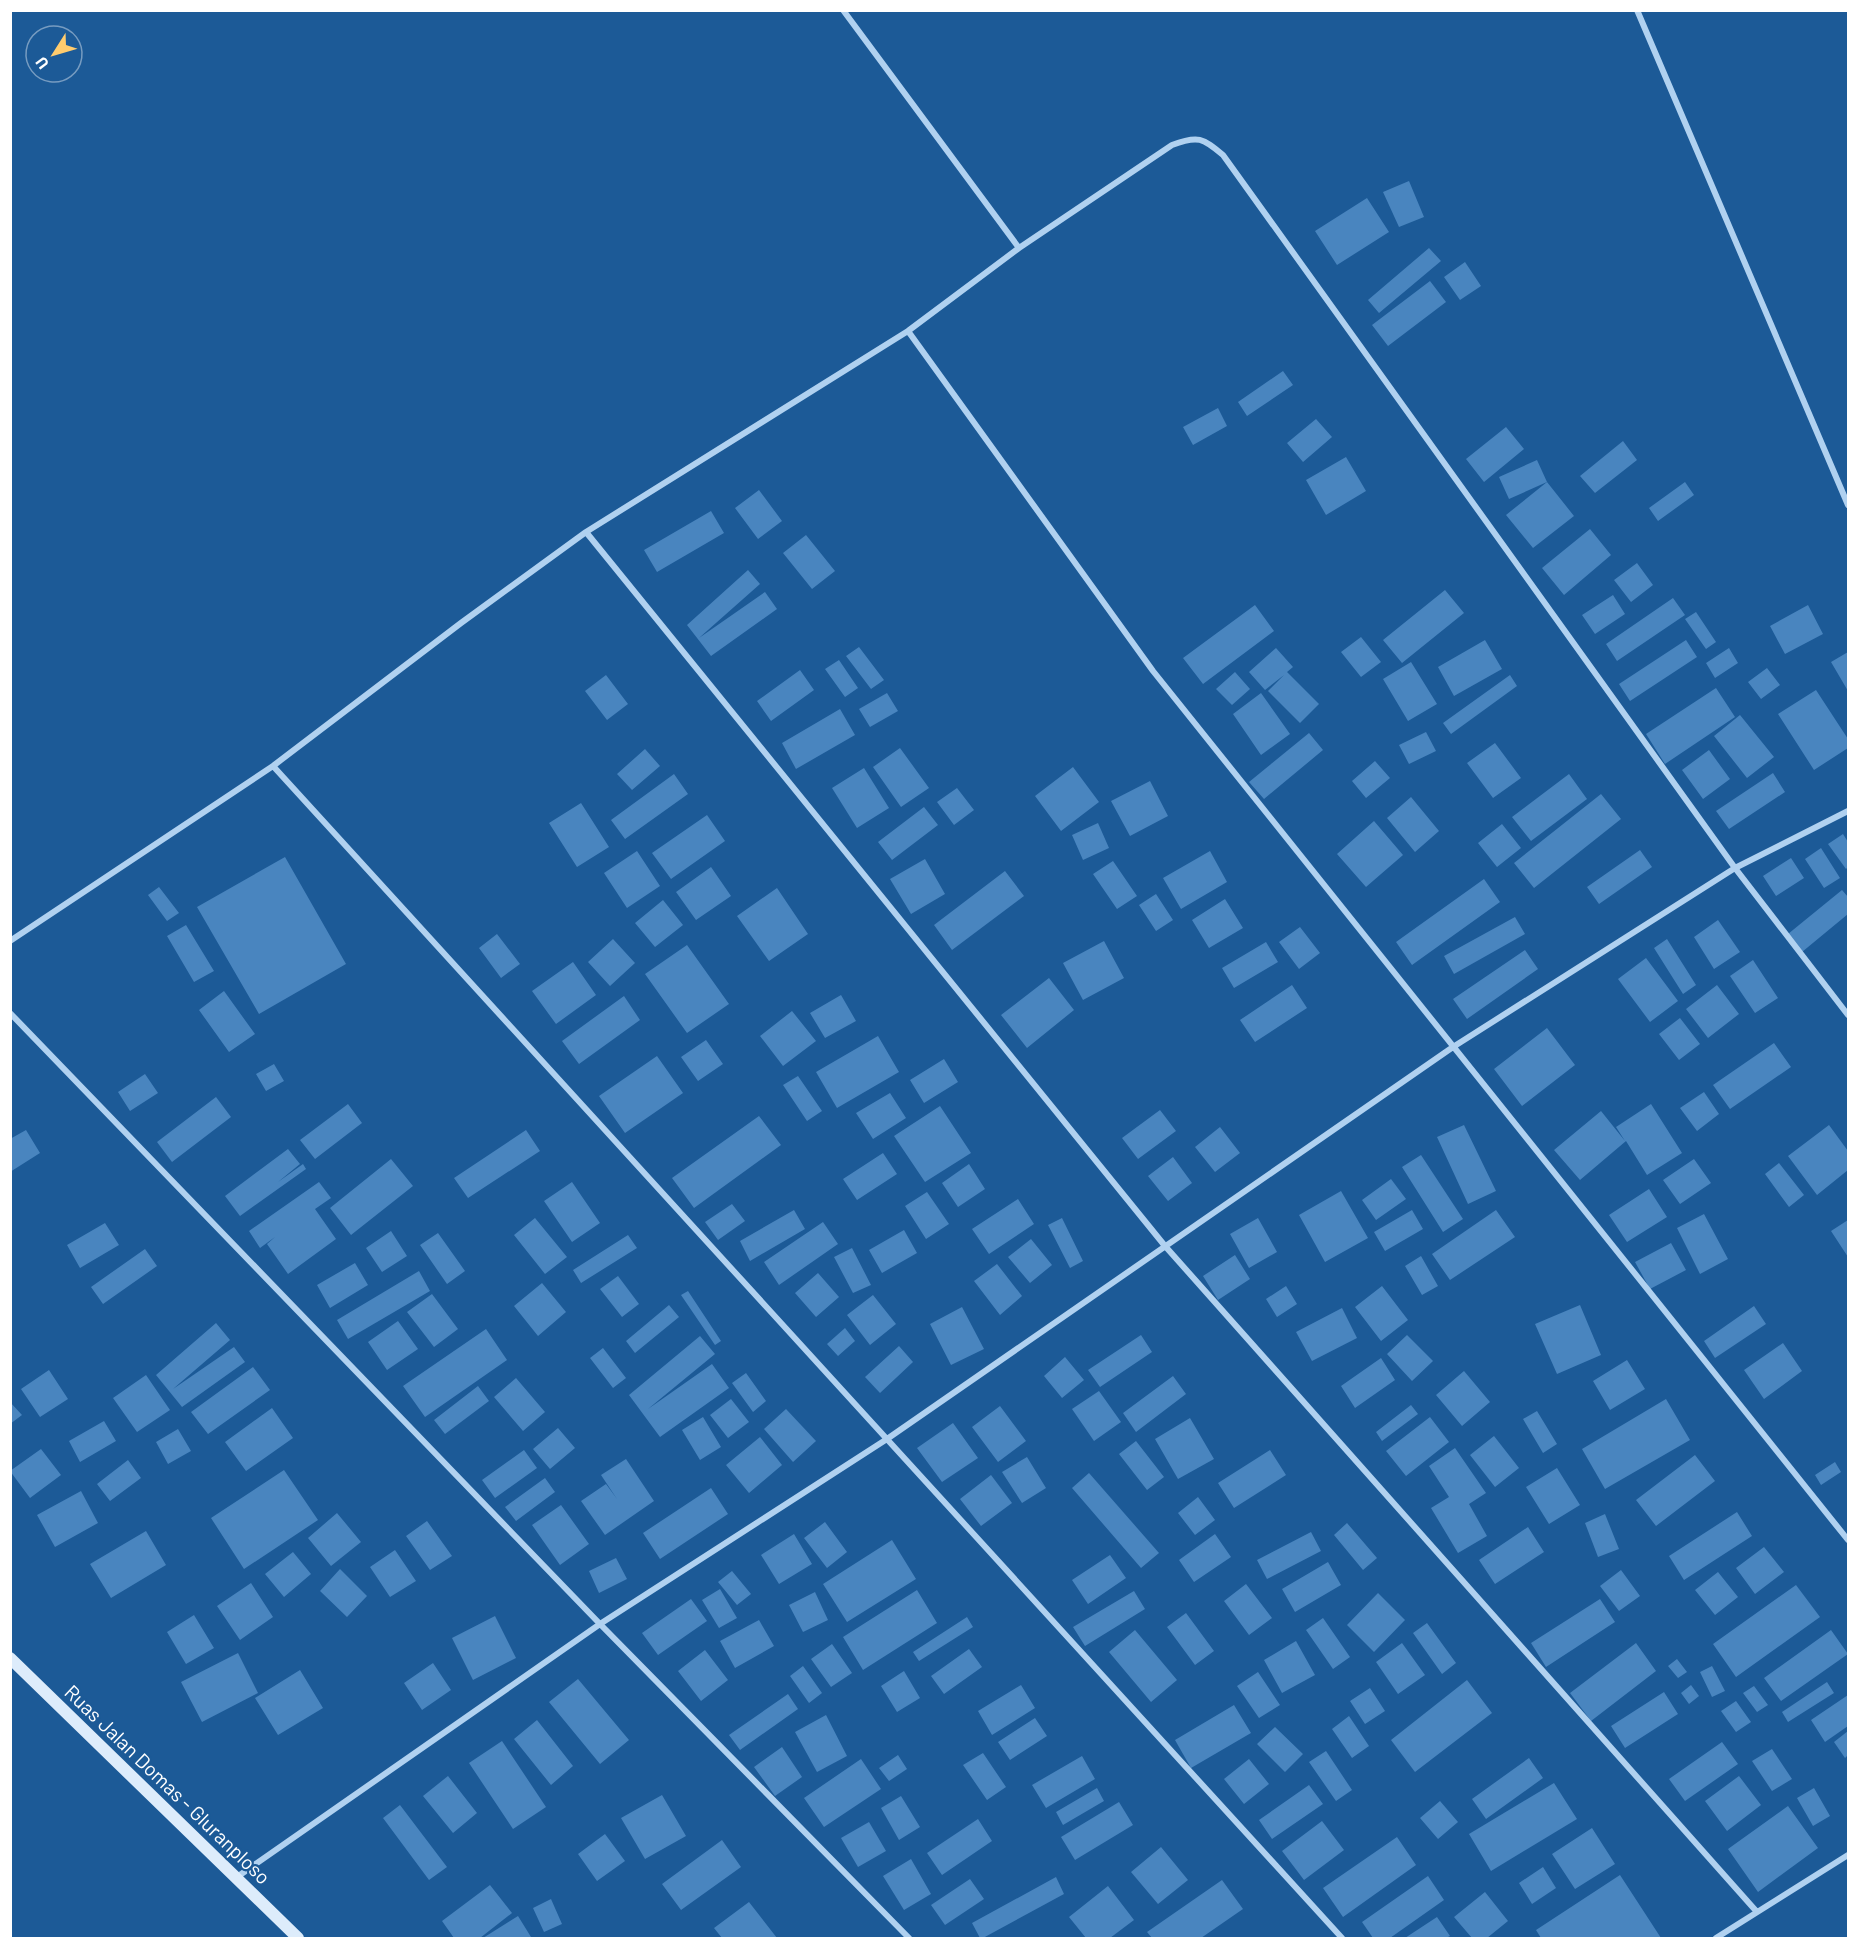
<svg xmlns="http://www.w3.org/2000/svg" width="1859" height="1949" font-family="Barlow,sans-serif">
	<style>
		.building { fill: #4985bf }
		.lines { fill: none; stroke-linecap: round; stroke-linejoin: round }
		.minor { stroke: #b0d1f0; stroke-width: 6 }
		.secondary { stroke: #ddecfb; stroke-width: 12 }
		.labels { text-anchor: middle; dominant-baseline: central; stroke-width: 4.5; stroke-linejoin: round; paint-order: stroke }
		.street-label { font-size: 20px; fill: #fff; stroke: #1c5a97 }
	</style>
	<rect width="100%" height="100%" fill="#1c5a97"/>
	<path class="building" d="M1409 181 1424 217 1399 227 1383 192Z
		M1367 198 1389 232 1337 265 1315 231Z
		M1429 248 1441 261 1379 313 1368 300Z
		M1465 262 1481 286 1460 300 1444 277Z
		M1430 281 1446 302 1388 346 1372 325Z
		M1283 371 1293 385 1247 416 1238 402Z
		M1218 408 1227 426 1193 445 1183 427Z
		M1316 419 1332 437 1303 462 1287 443Z
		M1506 427 1524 449 1484 482 1466 459Z
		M1623 441 1637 460 1595 493 1580 476Z
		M1346 457 1366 491 1326 515 1306 480Z
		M1537 460 1547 482 1574 516 1533 548 1506 515 1547 482 1509 499 1499 477Z
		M1685 482 1694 495 1658 521 1649 508Z
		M759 490 782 521 758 539 735 508Z
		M711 511 724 533 657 572 644 550Z
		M1590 529 1611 555 1564 595 1542 568Z
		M806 535 835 571 812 589 783 553Z
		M1637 563 1653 585 1631 602 1614 580Z
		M748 570 760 584 699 638 765 592 777 609 711 656 687 625Z
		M1445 590 1464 613 1402 663 1383 640Z
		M1613 595 1625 614 1595 634 1582 615Z
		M1673 598 1685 615 1617 661 1606 644Z
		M1255 605 1274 631 1203 684 1183 658Z
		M1808 605 1823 634 1785 654 1770 626Z
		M1696 612 1716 642 1706 649 1685 619Z
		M1361 637 1381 662 1361 677 1341 652Z
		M1485 640 1502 669 1454 696 1438 667Z
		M1686 640 1697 657 1630 701 1619 684Z
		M859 647 884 680 871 689 846 656Z
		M1276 648 1293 667 1287 672 1319 704 1300 723 1268 691 1284 675 1265 690 1249 672Z
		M1729 648 1738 663 1715 678 1706 663Z
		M1848 652V691L1831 662Z
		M839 660 858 688 845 697 825 669Z
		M1411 662 1437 704 1408 721 1383 679Z
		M1767 668 1780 685 1761 699 1748 682Z
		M800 670 814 690 771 721 757 701Z
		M1235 672 1250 689 1232 705 1216 689Z
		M606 675 628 704 607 720 585 691Z
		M1510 675 1517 686 1451 734 1443 723Z
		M1716 688 1735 717 1665 764 1646 734Z
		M1816 690 1848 739V748L1814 770 1778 714Z
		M887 693 898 711 870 727 859 709Z
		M1261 693 1290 734 1261 755 1233 714Z
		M840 709 855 735 796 769 782 743Z
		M1740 715 1774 757 1747 778 1714 736Z
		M1426 732 1436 751 1409 764 1399 745Z
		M1309 733 1323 750 1264 799 1249 782Z
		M1495 743 1521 778 1493 798 1467 763Z
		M900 748 929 788 901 807 873 767Z
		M645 749 660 766 632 790 617 774Z
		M1709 750 1730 779 1703 799 1682 770Z
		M1375 761 1390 778 1366 798 1352 781Z
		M1073 767 1099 802 1061 831 1035 796Z
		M864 768 889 808 857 828 832 788Z
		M1773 773 1785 792 1729 829 1716 811Z
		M674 774 688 794 625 839 611 820Z
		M1569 774 1587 799 1531 841 1512 817Z
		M1150 781 1168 816 1130 836 1111 801Z
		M957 788 974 810 954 825 937 802Z
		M1601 794 1621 819 1534 888 1514 863Z
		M1411 797 1439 831 1415 852 1387 818Z
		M581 803 609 847 577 867 549 823Z
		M924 807 938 825 892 860 878 842Z
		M707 815 725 841 671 879 652 853Z
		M1374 821 1403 855 1366 887 1337 854Z
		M1098 823 1109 848 1083 860 1072 835Z
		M1502 824 1521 848 1497 867 1478 843Z
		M1843 834 1848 842V867L1846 869 1828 844Z
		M1821 848 1840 878 1824 888 1805 859Z
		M1640 850 1652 867 1599 904 1587 887Z
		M637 851 660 886 627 908 604 873Z
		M1210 851 1227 882 1181 909 1163 878Z
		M285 857 346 964 259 1014 197 907Z
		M1791 858 1804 878 1776 896 1763 876Z
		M925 859 945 894 911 914 890 879Z
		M1113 861 1137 896 1117 909 1093 874Z
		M711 867 731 896 696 920 676 892Z
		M1005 871 1024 896 952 950 934 925Z
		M1484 879 1500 902 1412 965 1396 942Z
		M159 887 179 913 167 921 148 895Z
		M777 888 808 934 769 961 737 916Z
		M1842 890 1848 897V914L1802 952 1788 934Z
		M1156 894 1173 920 1156 931 1139 905Z
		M1225 899 1243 928 1209 948 1192 920Z
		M663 900 683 925 655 947 635 923Z
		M1515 917 1525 934 1454 974 1444 956Z
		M1718 920 1740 952 1714 969 1694 937Z
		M186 925 214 971 194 982 167 936Z
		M1300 927 1320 953 1299 969 1279 942Z
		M497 934 520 964 501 978 479 948Z
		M613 939 635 963 610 986 588 962Z
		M1667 939 1696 985 1683 994 1654 948Z
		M1104 941 1124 978 1083 1000 1063 963Z
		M1266 942 1278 962 1234 988 1222 968Z
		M687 945 729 1004 687 1033 645 974Z
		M1525 950 1538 969 1467 1019 1453 999Z
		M1646 958 1678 1001 1650 1022 1618 979Z
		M1753 960 1778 998 1755 1013 1730 976Z
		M573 962 596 995 556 1024 532 991Z
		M1049 978 1074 1010 1027 1048 1001 1015Z
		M1292 985 1307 1008 1255 1042 1240 1020Z
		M1717 985 1739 1014 1708 1038 1686 1009Z
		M224 991 255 1034 229 1052 199 1010Z
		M841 995 856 1021 825 1038 810 1013Z
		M624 996 640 1020 579 1064 562 1041Z
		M792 1011 816 1041 783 1066 760 1036Z
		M1680 1018 1700 1044 1679 1060 1659 1034Z
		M1547 1028 1575 1065 1522 1106 1494 1069Z
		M878 1036 899 1072 837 1108 816 1072Z
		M706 1040 723 1064 698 1081 681 1057Z
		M1774 1043 1791 1067 1730 1109 1713 1085Z
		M657 1056 683 1093 625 1133 599 1096Z
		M944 1059 958 1082 924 1103 910 1080Z
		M274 1064 284 1081 266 1091 256 1074Z
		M145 1074 158 1093 130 1111 118 1092Z
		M798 1076 822 1111 807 1121 783 1085Z
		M1704 1092 1719 1114 1697 1131 1680 1108Z
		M890 1093 906 1118 873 1139 856 1113Z
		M216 1097 231 1117 172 1162 157 1142Z
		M348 1104 362 1123 315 1159 300 1140Z
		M1651 1104 1682 1153 1647 1175 1626 1141 1580 1180 1554 1150 1601 1111 1625 1141 1616 1127Z
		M940 1106 971 1153 925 1182 894 1136Z
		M1160 1110 1176 1131 1138 1159 1122 1138Z
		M759 1116 781 1145 694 1208 672 1178Z
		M1464 1125 1496 1191 1468 1204 1437 1137Z
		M1829 1125 1848 1151V1170L1817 1195 1788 1156Z
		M1220 1127 1240 1153 1215 1172 1195 1147Z
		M26 1130 40 1153 10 1172V1139Z
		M526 1130 540 1151 468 1198 454 1178Z
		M288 1149 300 1164 278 1182 303 1164 306 1169 240 1216 225 1196Z
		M883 1153 897 1174 857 1200 843 1179Z
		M1421 1155 1463 1219 1443 1232 1402 1167Z
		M1173 1157 1192 1183 1168 1201 1148 1176Z
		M391 1159 413 1186 351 1235 330 1208Z
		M1694 1159 1711 1183 1680 1204 1663 1180Z
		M1779 1163 1804 1195 1789 1207 1765 1174Z
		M969 1164 985 1189 958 1207 942 1183Z
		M1391 1179 1406 1199 1376 1220 1362 1200Z
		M319 1182 331 1198 315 1209 336 1239 288 1274 267 1244 275 1237 260 1248 249 1231Z
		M572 1182 600 1223 572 1242 544 1201Z
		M1649 1189 1667 1217 1627 1242 1609 1215Z
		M1341 1191 1368 1238 1325 1262 1299 1215Z
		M927 1192 949 1224 926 1239 905 1206Z
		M1018 1199 1034 1224 989 1254 972 1229Z
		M732 1204 745 1221 718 1240 705 1222Z
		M794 1210 805 1229 750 1261 740 1241Z
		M1412 1210 1423 1229 1385 1251 1374 1232Z
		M1496 1210 1515 1237 1450 1280 1432 1254Z
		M1704 1214 1728 1259 1700 1274 1677 1228Z
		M535 1218 567 1257 545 1274 514 1235Z
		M1062 1218 1083 1261 1070 1268 1048 1225Z
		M1258 1218 1277 1252 1249 1268 1230 1234Z
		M1848 1220V1257L1831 1231Z
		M823 1222 838 1244 779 1285 764 1262Z
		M105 1223 119 1245 80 1268 67 1245Z
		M904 1230 917 1253 882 1273 869 1250Z
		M391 1231 407 1256 382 1272 366 1248Z
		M438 1233 465 1271 447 1284 420 1245Z
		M628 1235 637 1248 581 1283 573 1270Z
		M1031 1239 1052 1265 1030 1283 1008 1257Z
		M1671 1243 1686 1270 1650 1289 1635 1262Z
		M852 1248 871 1285 853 1293 834 1257Z
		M145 1249 157 1266 103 1304 91 1287Z
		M1235 1255 1250 1279 1218 1300 1203 1276Z
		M1421 1256 1438 1286 1422 1295 1405 1266Z
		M355 1263 368 1285 330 1308 317 1285Z
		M997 1264 1022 1296 1000 1315 974 1281Z
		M419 1271 430 1291 348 1339 337 1320Z
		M818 1273 839 1297 816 1317 795 1293Z
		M618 1276 639 1304 622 1317 600 1289Z
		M542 1283 566 1312 538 1336 514 1306Z
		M1286 1286 1297 1304 1277 1317 1266 1299Z
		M1382 1286 1408 1320 1381 1341 1355 1307Z
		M688 1291 721 1341 715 1345 681 1295Z
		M432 1294 458 1329 434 1347 407 1312Z
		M873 1295 896 1324 870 1345 847 1315Z
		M669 1305 679 1317 635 1353 626 1341Z
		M1580 1305 1601 1355 1557 1374 1535 1324Z
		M1754 1306 1766 1324 1715 1358 1704 1341Z
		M962 1307 984 1349 951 1365 930 1324Z
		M1342 1308 1357 1338 1312 1361 1296 1332Z
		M398 1321 418 1349 387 1370 368 1342Z
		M216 1323 230 1340 173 1389 234 1347 245 1362 182 1407 156 1375Z
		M845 1328 855 1341 838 1356 827 1344Z
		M486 1329 507 1360 425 1417 403 1386Z
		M1141 1335 1152 1352 1100 1387 1088 1370Z
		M1407 1335 1433 1361 1412 1381 1387 1354Z
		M700 1336 715 1354 648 1409 712 1364 729 1388 660 1437 629 1395Z
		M1783 1343 1802 1371 1764 1399 1744 1370Z
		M899 1346 913 1362 880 1393 865 1377Z
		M603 1348 626 1378 613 1388 590 1358Z
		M1065 1357 1084 1380 1062 1398 1044 1376Z
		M1381 1358 1395 1380 1355 1408 1341 1386Z
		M1627 1360 1645 1389 1610 1410 1593 1381Z
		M253 1367 270 1390 208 1434 191 1412Z
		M49 1370 68 1399 40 1417 21 1389Z
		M1464 1371 1490 1402 1462 1426 1436 1395Z
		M746 1373 766 1401 753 1412 732 1383Z
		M146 1375 170 1410 137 1432 113 1398Z
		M1173 1376 1186 1394 1136 1432 1123 1413Z
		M516 1378 545 1412 523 1431 494 1397Z
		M478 1386 489 1401 445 1434 434 1420Z
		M1099 1391 1121 1422 1094 1441 1072 1409Z
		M731 1399 749 1422 728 1438 710 1415Z
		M1666 1399 1690 1440 1605 1489 1582 1449Z
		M10 1402 22 1415 10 1424Z
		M1411 1405 1418 1414 1382 1441 1376 1432Z
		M1000 1406 1026 1441 998 1462 972 1427Z
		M272 1408 293 1438 246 1471 225 1442Z
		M786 1409 816 1441 793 1462 764 1429Z
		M1537 1411 1557 1444 1543 1453 1523 1419Z
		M703 1417 721 1447 700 1460 682 1430Z
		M1430 1417 1449 1442 1406 1476 1386 1451Z
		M1190 1418 1214 1459 1178 1479 1155 1439Z
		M104 1421 116 1441 80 1462 69 1441Z
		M953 1423 978 1458 942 1482 917 1448Z
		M558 1428 575 1448 550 1469 533 1449Z
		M178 1429 191 1451 168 1464 156 1442Z
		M1494 1436 1519 1468 1495 1487 1470 1455Z
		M760 1437 782 1465 749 1493 726 1465Z
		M1136 1441 1164 1477 1147 1490 1119 1454Z
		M1455 1448 1486 1493 1469 1504 1487 1536 1458 1553 1431 1508 1449 1497 1429 1466Z
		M41 1449 61 1475 30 1498 10 1471Z
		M524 1450 537 1468 495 1498 482 1480Z
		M1270 1450 1286 1475 1234 1508 1218 1483Z
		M1695 1455 1715 1481 1656 1526 1636 1500Z
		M1027 1457 1046 1488 1022 1503 1002 1472Z
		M626 1459 654 1501 605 1535 581 1501 606 1484 617 1499 601 1475Z
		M128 1460 141 1478 110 1501 97 1484Z
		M1835 1462 1841 1472 1821 1485 1815 1475Z
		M1557 1468 1580 1505 1549 1524 1526 1487Z
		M284 1470 318 1520 244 1569 211 1518Z
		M1089 1473 1159 1553 1141 1568 1072 1488Z
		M991 1475 1012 1503 981 1526 960 1499Z
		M545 1478 555 1492 516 1521 505 1507Z
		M711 1488 728 1514 660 1559 643 1533Z
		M81 1491 98 1523 55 1547 37 1515Z
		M1198 1497 1215 1520 1195 1535 1178 1513Z
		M561 1505 589 1544 560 1565 532 1525Z
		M1737 1512 1752 1536 1684 1580 1669 1556Z
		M337 1513 361 1542 331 1566 308 1538Z
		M1605 1514 1619 1549 1598 1557 1585 1523Z
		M427 1521 452 1556 430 1570 406 1536Z
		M825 1522 847 1552 827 1568 804 1538Z
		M1347 1523 1377 1558 1363 1570 1334 1535Z
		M1528 1527 1544 1552 1495 1584 1479 1560Z
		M146 1531 166 1565 111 1598 90 1564Z
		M1311 1532 1321 1551 1267 1579 1257 1560Z
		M794 1534 812 1564 779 1584 761 1555Z
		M1215 1534 1231 1557 1194 1582 1179 1560Z
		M892 1540 916 1579 847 1622 823 1584Z
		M1764 1547 1784 1572 1755 1594 1736 1568Z
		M395 1550 416 1581 390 1597 370 1567Z
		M293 1552 311 1574 284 1597 265 1574Z
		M1110 1555 1126 1578 1088 1604 1072 1580Z
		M616 1558 627 1579 599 1593 589 1571Z
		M1328 1562 1341 1585 1295 1612 1282 1589Z
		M340 1569 367 1596 347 1617 320 1591Z
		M1621 1570 1640 1596 1619 1611 1600 1586Z
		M732 1571 751 1594 737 1605 718 1582Z
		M1718 1572 1738 1597 1715 1615 1695 1590Z
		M251 1583 273 1617 240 1640 217 1606Z
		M1246 1584 1272 1618 1249 1635 1224 1601Z
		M1796 1585 1820 1617 1736 1677 1713 1644Z
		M720 1589 737 1618 719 1628 702 1600Z
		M917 1590 937 1623 863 1670 843 1637Z
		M1134 1591 1145 1609 1085 1646 1073 1627Z
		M815 1592 828 1620 803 1632 789 1605Z
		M1378 1593 1405 1620 1374 1652 1347 1625Z
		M691 1599 707 1621 658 1655 642 1633Z
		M1600 1599 1615 1622 1546 1667 1531 1643Z
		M1186 1613 1214 1651 1195 1665 1167 1627Z
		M194 1615 214 1648 186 1664 167 1632Z
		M495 1616 516 1658 473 1680 452 1638Z
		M967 1617 973 1627 919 1661 913 1652Z
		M1323 1618 1350 1657 1333 1669 1306 1630Z
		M759 1620 774 1646 735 1668 720 1641Z
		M1427 1623 1456 1663 1442 1674 1413 1633Z
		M1135 1630 1177 1680 1151 1702 1109 1652Z
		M1831 1630 1848 1654 1781 1701 1764 1678Z
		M1296 1641 1315 1675 1282 1693 1264 1660Z
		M1402 1643 1425 1675 1398 1694 1376 1662Z
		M1636 1643 1656 1671 1591 1721 1570 1693Z
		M832 1644 852 1673 831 1687 811 1659Z
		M969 1649 982 1667 944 1694 931 1676Z
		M705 1650 728 1680 701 1701 678 1671Z
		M238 1653 258 1693 202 1722 181 1682Z
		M1677 1659 1687 1672 1678 1678 1668 1666Z
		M433 1663 451 1690 422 1710 404 1683Z
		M803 1666 822 1693 809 1703 790 1676Z
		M1712 1666 1725 1691 1712 1697 1700 1672Z
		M300 1670 323 1708 278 1735 255 1698Z
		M904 1671 920 1698 897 1712 881 1686Z
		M1258 1672 1280 1705 1259 1718 1237 1686Z
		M578 1679 629 1740 600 1764 549 1702Z
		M1467 1680 1492 1713 1415 1772 1391 1740Z
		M1827 1682 1834 1693 1788 1722 1782 1712Z
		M1021 1685 1035 1708 992 1735 978 1711Z
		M1691 1685 1699 1696 1689 1704 1681 1693Z
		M1754 1686 1768 1705 1757 1712 1743 1693Z
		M1370 1688 1385 1711 1365 1724 1350 1701Z
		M1664 1692 1678 1714 1625 1748 1611 1726Z
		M788 1694 798 1709 740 1750 729 1735Z
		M1848 1695V1726L1825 1742 1811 1720Z
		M1736 1701 1751 1722 1736 1732 1721 1711Z
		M1234 1705 1251 1733 1191 1768 1175 1740Z
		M826 1715 847 1756 817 1772 795 1732Z
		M1349 1716 1369 1746 1352 1758 1332 1729Z
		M1035 1718 1047 1736 1010 1760 998 1742Z
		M537 1720 573 1766 551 1785 514 1739Z
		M1275 1727 1303 1754 1285 1772 1257 1744Z
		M1848 1731V1755L1845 1758 1834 1742Z
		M502 1741 546 1807 513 1829 469 1763Z
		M1722 1742 1738 1764 1685 1801 1669 1779Z
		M782 1747 802 1777 775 1796 754 1767Z
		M1772 1749 1792 1779 1772 1791 1752 1761Z
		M1326 1751 1352 1790 1336 1801 1309 1762Z
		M983 1753 1006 1787 987 1800 963 1765Z
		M898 1755 907 1769 889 1781 879 1768Z
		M1082 1756 1095 1779 1046 1808 1032 1785Z
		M1529 1758 1543 1778 1486 1819 1472 1799Z
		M861 1759 881 1789 824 1827 804 1798Z
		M1249 1759 1269 1784 1244 1804 1224 1779Z
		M448 1776 477 1813 453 1833 423 1796Z
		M1739 1776 1761 1805 1727 1831 1705 1801Z
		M1554 1783 1577 1819 1491 1871 1469 1834Z
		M1309 1785 1323 1804 1272 1839 1259 1820Z
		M1097 1788 1104 1801 1063 1825 1056 1812Z
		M1814 1788 1830 1816 1813 1826 1797 1798Z
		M662 1795 686 1836 645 1859 621 1818Z
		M901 1796 920 1827 899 1840 881 1808Z
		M1440 1801 1458 1822 1438 1839 1420 1818Z
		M1119 1802 1133 1825 1075 1860 1061 1837Z
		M400 1805 447 1867 429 1880 383 1818Z
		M1788 1806 1818 1848 1758 1892 1728 1849Z
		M978 1819 992 1841 942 1875 927 1853Z
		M1322 1821 1344 1850 1304 1880 1282 1851Z
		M869 1822 886 1851 858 1867 841 1838Z
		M1592 1828 1615 1864 1575 1889 1552 1854Z
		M605 1834 625 1861 597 1881 578 1854Z
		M1397 1837 1416 1865 1343 1917 1323 1888Z
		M722 1840 741 1867 681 1910 662 1884Z
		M1161 1847 1188 1880 1158 1904 1131 1872Z
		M911 1859 931 1894 904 1910 883 1876Z
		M1543 1867 1556 1888 1532 1904 1519 1883Z
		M1620 1875 1661 1938H1541L1536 1930Z
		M1428 1876 1444 1900 1390 1938H1373L1362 1922Z
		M1056 1877 1064 1894 983 1938H980L972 1923Z
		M970 1879 984 1899 945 1925 931 1905Z
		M1222 1880 1243 1909 1201 1938H1152L1147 1932Z
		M490 1885 512 1913 480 1938H454L442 1921Z
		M1108 1886 1134 1920 1110 1938H1086L1069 1917Z
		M1485 1892 1508 1921 1487 1938H1472L1454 1917Z
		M551 1899 562 1924 544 1932 533 1908Z
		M749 1902 777 1938H722L714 1928Z
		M518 1916 531 1937 483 1938Z
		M1437 1917 1450 1936 1446 1938H1405Z"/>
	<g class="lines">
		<path class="minor" d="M843 10 1019 248
			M1637 10 1848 505
			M908 331 1153 671 1848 1540
			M586 532 1165 1246 1757 1912
			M273 766 1342 1938
			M10 941 273 766 461 623 586 532 908 331 1019 248 1172 145C1198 135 1203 138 1223 155L1735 868 1848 1015
			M10 1013 600 1624 909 1938
			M237 1877 600 1624 887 1439 1453 1047 1735 868 1848 811
			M1716 1938 1848 1855"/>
		<path class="secondary" d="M10 1658 298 1938"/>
	</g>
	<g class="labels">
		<g class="street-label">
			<text transform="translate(168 1784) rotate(44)">Ruas Jalan Domas - Gluranploso</text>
		</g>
	</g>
	<rect width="1859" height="1949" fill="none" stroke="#ffffff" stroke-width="24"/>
	<g transform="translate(54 54) rotate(233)"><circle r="28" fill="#1c5a97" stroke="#779cc1" stroke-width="1.5"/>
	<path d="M0-4.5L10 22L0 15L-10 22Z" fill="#ffcc6e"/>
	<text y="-9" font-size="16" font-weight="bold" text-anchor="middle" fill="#ffffff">U</text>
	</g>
</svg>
